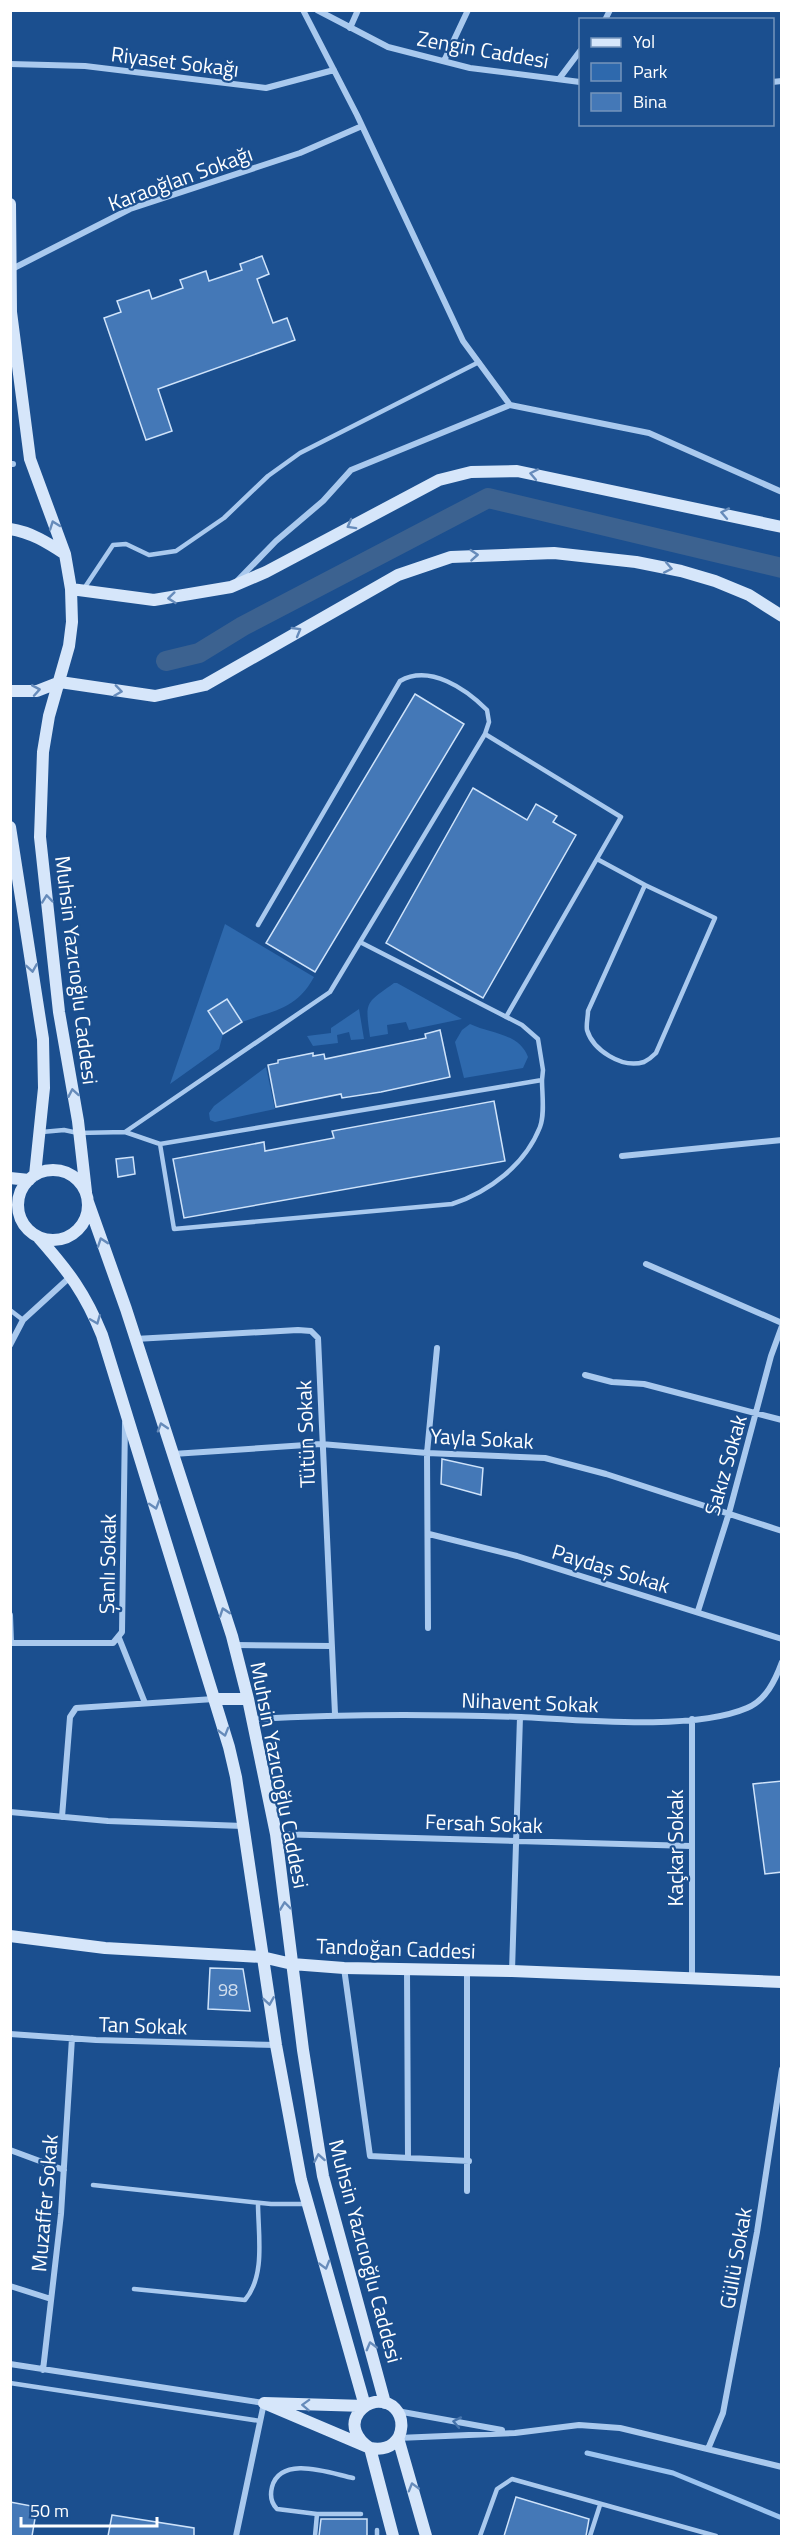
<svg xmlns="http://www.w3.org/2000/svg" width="792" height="2547" font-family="'Titillium Web',sans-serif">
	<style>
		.green { fill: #2e69ad }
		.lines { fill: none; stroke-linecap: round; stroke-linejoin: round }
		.stream { stroke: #9cc4f0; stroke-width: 5 }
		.canal { stroke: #3c6290; stroke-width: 20 }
		.building { fill: #4478b7; stroke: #cfe3fa; stroke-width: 1.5 }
		.lane { stroke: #a9c9ee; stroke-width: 4.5 }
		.street { stroke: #a9c9ee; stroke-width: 6 }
		.secondary { stroke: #d6e6fa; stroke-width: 12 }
		.oneway { stroke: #668bba }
		.oneway2 { stroke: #4674ac }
		.labels { text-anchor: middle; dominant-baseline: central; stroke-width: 4.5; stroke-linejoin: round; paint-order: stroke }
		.number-label { font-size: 18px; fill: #d0dded }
		.street-label { font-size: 21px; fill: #fff; stroke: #1b4f8f }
	</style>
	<rect width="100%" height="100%" fill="#1b4f8f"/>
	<path class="green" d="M225 924 314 977C296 1010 274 1010 242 1022L227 999 209 1011 223 1034 219 1049 170 1084Z
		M394 983H397L462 1019 409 1030 406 1022 387 1025 388 1034 370 1037C365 1001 365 1004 394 983Z
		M359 1009 364 1039 351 1040 349 1032 337 1035 338 1043 313 1046 307 1036 331 1033V1028Z
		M470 1024C491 1034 519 1033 528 1057L523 1068 464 1078 455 1042 462 1030Z
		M266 1067 275 1109 215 1122 210 1120 209 1113 214 1106Z"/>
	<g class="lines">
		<path class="stream" d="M587 2453 673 2473 782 2518"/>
		<path class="canal" d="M166 661 199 653 243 626 488 498 782 568"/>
	</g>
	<path class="building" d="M262 256 269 274 257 279 273 323 287 318 295 340 158 389 172 431 146 440 104 318 121 312 117 301 149 290 152 299 183 288 180 280 206 271 209 281 242 270 240 264Z
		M415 694 464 724 315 972 266 943Z
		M473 788 527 820 536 804 557 816 553 822 576 835 483 998 386 943Z
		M227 999 242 1022 223 1034 208 1011Z
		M440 1030 450 1077 381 1092 342 1098 341 1094 276 1107 268 1065 278 1063V1060L313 1053V1056L324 1054 325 1059 426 1038 425 1034Z
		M494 1101 505 1161 184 1218 173 1159 264 1142 265 1151 334 1138 332 1131Z
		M133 1157 135 1174 118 1177 116 1159Z
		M442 1459 483 1468 481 1495 441 1484Z
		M782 1781V1872L765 1874 753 1784Z
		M210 1968 243 1969 250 2011 208 2009Z
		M516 2497 589 2519 586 2536H504Z
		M10 2502 37 2507 32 2536H10Z
		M112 2515 194 2528V2536H108Z
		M321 2519H367V2536H319Z"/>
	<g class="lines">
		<path class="lane" d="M83 590 113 545 126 544 149 555 176 551 224 518 268 476 300 453 479 362
			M485 734 621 817 506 1017
			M597 859 645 885 588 1011C588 1017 586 1024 587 1030 593 1050 622 1069 644 1062 648 1060 653 1056 656 1053L715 918 645 885
			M42 1132 64 1130 78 1133 125 1132 330 992 485 734 489 722 487 710C466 689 430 664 400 681L258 925
			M125 1132 160 1144 542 1080 543 1070 538 1039 522 1025 360 942
			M160 1144 174 1229 452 1204C489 1192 525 1165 540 1127 545 1114 542 1094 542 1080
			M10 1310 23 1320
			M93 2185 271 2204H308
			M134 2289 245 2300C266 2275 258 2234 258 2203
			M10 2383 260 2421
			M353 2478C332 2474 281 2454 272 2487 270 2495 271 2503 277 2509L317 2514H361
			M377 2530V2536
			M315 2536 317 2514
			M480 2536 497 2489 512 2479 716 2536
			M590 2536 600 2505"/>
		<path class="street" d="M317 10 388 47 470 68 580 82
			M605 20 610 10
			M350 28 358 10
			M444 61 468 10
			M10 64 85 66 266 88 334 70
			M559 79 580 51
			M772 82 782 81
			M12 269 130 209 300 153 362 126
			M510 405 649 433 782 492
			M10 464H13
			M238 580 276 541 323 501 351 470 510 405 463 341 357 115 303 10
			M622 1156 782 1140
			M646 1264 782 1323
			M135 1339 298 1330 311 1331 318 1338 335 1714
			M10 1345 23 1320 70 1277
			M585 1375 612 1382 644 1384 782 1420
			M173 1454 321 1444 427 1453 545 1458 606 1474 782 1531
			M429 1534 517 1556 782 1639
			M698 1611 729 1513 771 1356 782 1326
			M10 1615 11 1643
			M428 1628 427 1453 437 1348
			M119 1638 145 1703
			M10 1643H113L122 1632 125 1423
			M235 1645 331 1646
			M252 1719C342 1714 431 1714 521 1717 580 1720 694 1731 747 1708 766 1700 775 1681 782 1662
			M692 1719V1977
			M10 1812 108 1821 243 1826
			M62 1817 70 1717 76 1708 214 1699
			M276 1834 691 1846
			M344 1968 370 2156 469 2161
			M407 1970 408 2158
			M467 1971V2191
			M512 1971 520 1717
			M10 2034 96 2040 276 2045
			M10 2150 64 2170
			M10 2286 51 2299
			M10 2364 264 2403 236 2536
			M43 2370 61 2214 72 2038
			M397 2411 502 2430
			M398 2438 515 2433 579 2425 620 2428 782 2467
			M708 2449 723 2413 757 2232 782 2069"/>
		<path class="secondary" d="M10 204 11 312 30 459 65 554 71 589 72 622 69 646 49 716 43 752 40 837 59 1012 78 1121 86 1192
			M10 529C31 532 48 543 65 554
			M71 589 154 600 231 587 266 572 439 480 471 472 517 471 782 527
			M10 691H37L60 682 155 696 205 685 398 575 451 557 554 553 636 562 681 571 715 581 749 595 782 616
			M10 827 43 1039 44 1088 35 1175
			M18 1205a35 35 0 1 1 70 0a35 35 0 1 1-70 0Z
			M10 1178 29 1180
			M88 1202 126 1309 232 1636 248 1699 276 1834 303 2050 323 2176 385 2403
			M39 1238C69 1272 85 1293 102 1335L229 1747 236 1777 276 2045 301 2180 365 2406
			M215 1699H248
			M10 1936 105 1948 262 1957 292 1964 344 1968 512 1971 782 1982
			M365 2406 264 2403 370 2448C411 2456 411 2398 375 2402 369 2403 363 2407 359 2412 349 2425 357 2440 370 2448
			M398 2438 426 2536
			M370 2448 393 2536"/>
	</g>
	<defs><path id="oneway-chevron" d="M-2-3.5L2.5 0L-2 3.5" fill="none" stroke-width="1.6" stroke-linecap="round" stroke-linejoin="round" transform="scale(1.5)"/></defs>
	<g class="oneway">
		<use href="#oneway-chevron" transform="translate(534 474) rotate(-169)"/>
		<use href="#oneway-chevron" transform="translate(725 513) rotate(-169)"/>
		<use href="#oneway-chevron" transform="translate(54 525) rotate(-110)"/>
		<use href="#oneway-chevron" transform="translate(351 525) rotate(151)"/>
		<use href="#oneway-chevron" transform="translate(474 555) rotate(-4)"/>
		<use href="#oneway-chevron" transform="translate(668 568) rotate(11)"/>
		<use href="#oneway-chevron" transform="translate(172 598) rotate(174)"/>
		<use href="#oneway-chevron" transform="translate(297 631) rotate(-30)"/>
		<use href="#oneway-chevron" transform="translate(36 690) rotate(-10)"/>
		<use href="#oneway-chevron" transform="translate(118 691) rotate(8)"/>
		<use href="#oneway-chevron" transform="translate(47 899) rotate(-96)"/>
		<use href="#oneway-chevron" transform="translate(32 968) rotate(81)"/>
		<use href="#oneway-chevron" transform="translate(73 1093) rotate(-100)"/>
		<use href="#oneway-chevron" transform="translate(102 1242) rotate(-109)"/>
		<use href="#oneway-chevron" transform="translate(96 1320) rotate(68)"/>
		<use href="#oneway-chevron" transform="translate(162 1427) rotate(-107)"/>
		<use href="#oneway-chevron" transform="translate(155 1505) rotate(73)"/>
		<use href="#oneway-chevron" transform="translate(224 1612) rotate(-109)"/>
		<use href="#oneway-chevron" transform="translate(224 1732) rotate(74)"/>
		<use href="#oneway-chevron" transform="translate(285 1906) rotate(-97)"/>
		<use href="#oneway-chevron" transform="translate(269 2001) rotate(81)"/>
		<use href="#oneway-chevron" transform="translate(319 2158) rotate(-100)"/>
		<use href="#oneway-chevron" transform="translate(325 2265) rotate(74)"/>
		<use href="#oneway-chevron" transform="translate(371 2346) rotate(-105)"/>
		<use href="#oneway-chevron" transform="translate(306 2405) rotate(-178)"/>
		<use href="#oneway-chevron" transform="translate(413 2487) rotate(-106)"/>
	</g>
	<use class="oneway2" href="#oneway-chevron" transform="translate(457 2422) rotate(-169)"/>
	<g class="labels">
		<g class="number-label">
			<text x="228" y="1989">98</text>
		</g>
		<g class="street-label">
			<text transform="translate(483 49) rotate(10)">Zengin Caddesi</text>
			<text transform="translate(175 61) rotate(7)">Riyaset Sokağı</text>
			<text transform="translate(180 178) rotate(-20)">Karaoğlan Sokağı</text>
			<text transform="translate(77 970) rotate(83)">Muhsin Yazıcıoğlu Caddesi</text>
			<text transform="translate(305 1434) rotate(-92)">Tütün Sokak</text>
			<text transform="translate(482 1438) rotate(3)">Yayla Sokak</text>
			<text transform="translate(725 1465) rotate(-74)">Sakız Sokak</text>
			<text transform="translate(107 1564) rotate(-89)">Şanlı Sokak</text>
			<text transform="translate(611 1568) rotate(17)">Paydaş Sokak</text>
			<text transform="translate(530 1702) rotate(2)">Nihavent Sokak</text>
			<text transform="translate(280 1775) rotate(79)">Muhsin Yazıcıoğlu Caddesi</text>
			<text transform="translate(484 1823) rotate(2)">Fersah Sokak</text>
			<text transform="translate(675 1848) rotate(-90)">Kaçkar Sokak</text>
			<text transform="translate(396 1948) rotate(2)">Tandoğan Caddesi</text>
			<text transform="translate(143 2025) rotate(2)">Tan Sokak</text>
			<text transform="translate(44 2203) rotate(-85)">Muzaffer Sokak</text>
			<text transform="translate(366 2251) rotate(75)">Muhsin Yazıcıoğlu Caddesi</text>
			<text transform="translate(735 2258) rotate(-80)">Güllü Sokak</text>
		</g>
	</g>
	<rect width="792" height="2547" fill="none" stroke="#ffffff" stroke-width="24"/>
	<rect x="579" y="18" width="195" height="108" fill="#1b4f8f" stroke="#7695bc" stroke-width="1.5"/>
	<rect x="591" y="38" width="30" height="9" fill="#d6e6fa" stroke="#7695bc" stroke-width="1.5"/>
	<text x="633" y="48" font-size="18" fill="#ffffff">Yol</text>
	<rect x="591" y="63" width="30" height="18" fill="#2e69ad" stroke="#7695bc" stroke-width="1.5"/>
	<text x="633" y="78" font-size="18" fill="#ffffff">Park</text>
	<rect x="591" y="93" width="30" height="18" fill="#4478b7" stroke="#7695bc" stroke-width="1.5"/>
	<text x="633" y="108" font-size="18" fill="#ffffff">Bina</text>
	<path d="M21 2517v9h136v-9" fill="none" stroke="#ffffff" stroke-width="3"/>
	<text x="30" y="2517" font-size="18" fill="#ffffff" stroke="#1b4f8f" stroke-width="4.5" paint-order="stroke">50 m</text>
</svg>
